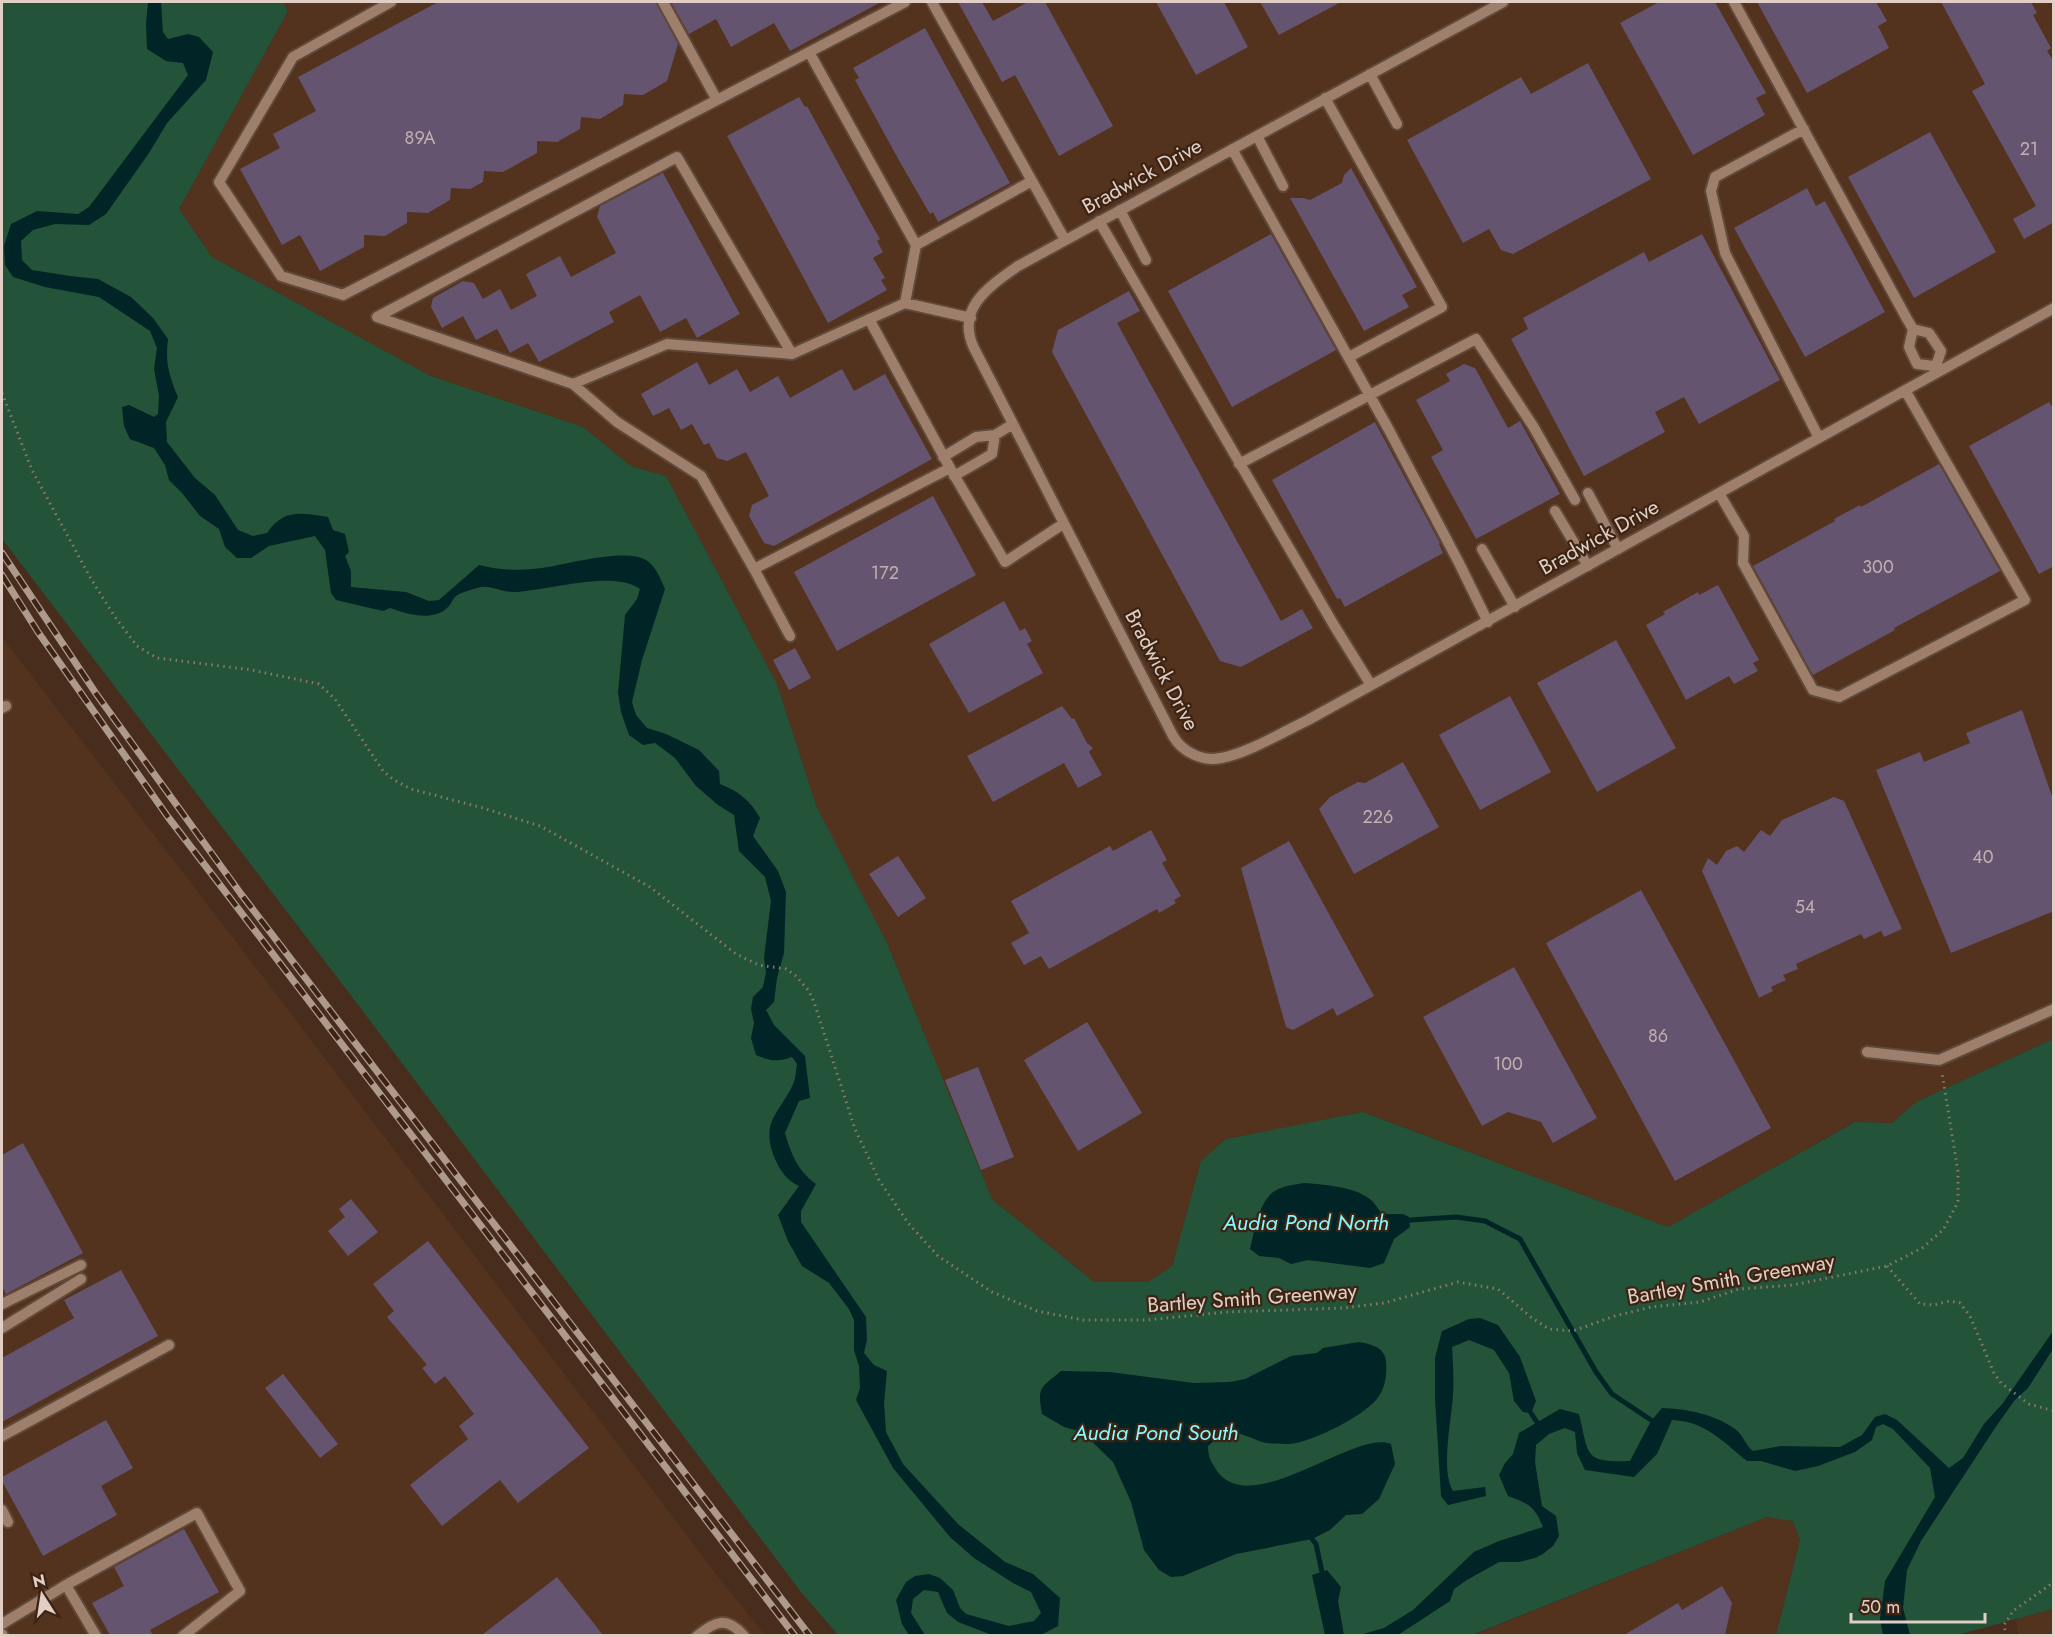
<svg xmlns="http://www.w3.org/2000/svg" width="2055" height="1637" font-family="Jost,sans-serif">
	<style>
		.built { fill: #53321e }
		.green { fill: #235338 }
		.water { fill: #012526 }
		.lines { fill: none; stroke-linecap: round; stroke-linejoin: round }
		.stream { stroke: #012526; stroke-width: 5 }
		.building { fill: #65546f }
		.minor-casing { stroke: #5f493b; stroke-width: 14 }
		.path { stroke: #8e786a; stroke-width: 3; stroke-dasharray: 1.5 4.5; stroke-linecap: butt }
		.minor { stroke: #9e7f6c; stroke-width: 10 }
		.rail-casing { stroke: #ae998d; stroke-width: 7 }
		.rail { stroke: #3d2313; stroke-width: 4.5; stroke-dasharray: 14; stroke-linecap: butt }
		.labels { text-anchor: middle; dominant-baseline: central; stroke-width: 4.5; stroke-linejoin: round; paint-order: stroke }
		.number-label { font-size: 18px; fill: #c2b0b0 }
		.street-label { font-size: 21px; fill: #e1cfc5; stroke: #3d2313 }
		.water-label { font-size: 22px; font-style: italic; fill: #87f8fd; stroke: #3d2313 }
	</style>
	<rect width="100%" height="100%" fill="#482d1d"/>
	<path class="built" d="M283 2H2053V1042L2051 1040 1916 1102 1892 1123 1854 1122 1668 1227 1364 1112 1226 1139 1201 1161 1172 1266 1148 1282H1094L992 1199 887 943 816 805 777 684 666 476 631 466 583 427 431 376 212 257 179 209 288 11Z
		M2 637 260 973 720 1579 765 1635H2Z
		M1767 1517 1793 1520 1800 1540 1776 1635 1472 1636Z
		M2053 1609V1635H2018L2016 1619Z"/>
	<path class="green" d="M2 2H283L288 11 179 209 212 257 431 376 583 427 631 466 666 476 777 684 816 805 887 943 992 1199 1094 1282H1148L1172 1266 1201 1161 1226 1139 1363 1112 1668 1227 1855 1122 1892 1123 1916 1102 2051 1040 2054 1042 2053 1609 1957 1635H1776L1800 1540 1793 1521 1767 1517 1472 1635H838L801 1592 346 989 2 539Z"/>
	<path class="water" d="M148 2H161L163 32 168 39 188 34 199 37 213 52 206 80 167 123 149 153 106 214 89 225 55 224 33 230 21 241 22 260 32 270 70 276 98 279 131 297 153 318 168 339C165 363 169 375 178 397L166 422 167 442 195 478 215 495 238 530 253 536 267 533C284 508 301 513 328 517L333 530 345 534 349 552 345 556 351 571V587L406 592 429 601 439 600 479 565C502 571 525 571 548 567 571 563 624 549 644 559 656 565 660 578 665 589L642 660 632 702 636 715 647 728 666 734 699 750 719 771 720 784C738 791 750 800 760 818L753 836 778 871 786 892 784 953 777 978 774 1002 766 1010 774 1025 805 1056 810 1098 799 1101 785 1133C791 1154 798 1171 816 1184L801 1211V1222L866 1317 867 1340 864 1353 874 1365 887 1371 884 1403 886 1432 903 1464 958 1524 1005 1562 1033 1574 1060 1598 1058 1626 1041 1635H992L958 1622 947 1613 938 1592 924 1590 913 1599 911 1613 925 1635H909L902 1624 896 1600 906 1582 915 1576 929 1574 940 1578 953 1590 960 1608 966 1614 1009 1626 1034 1621 1041 1613 1031 1592 1013 1583 974 1558 950 1537 893 1468 856 1400 860 1388 859 1366 854 1350V1320L849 1309 829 1283 802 1266 788 1241 778 1215 799 1186C787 1181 780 1170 775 1159 759 1120 781 1113 794 1082 796 1077 796 1069 797 1064L792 1057C778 1062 770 1061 756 1055L751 1038 754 1023 751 1009 753 997 763 987 766 972 764 958 771 901 765 877 739 851 734 815 718 805 696 786 675 758 655 743 643 745 629 735 621 712 618 693 625 615 637 599 640 589C614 569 546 591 513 592 502 592 491 585 481 587 474 589 460 592 455 597 452 600 451 605 447 608 432 622 407 614 390 608L383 611 336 600 331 593 325 550 315 536 269 546 251 558H237L225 547 219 529 200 516 182 493 169 480 165 465 154 448 130 439 124 426 122 407 129 405 154 417 158 414 159 396 154 369 157 348 150 331 99 297 45 287 13 277 5 265 4 246 11 224 37 211 78 214 89 207 188 75 183 63 166 61 147 49 146 24Z
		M1304 1183C1326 1185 1352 1186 1370 1199 1375 1203 1378 1209 1382 1214H1403L1409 1217 1410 1227 1394 1239 1384 1263 1370 1268 1308 1260 1291 1264 1279 1258 1259 1256 1250 1249C1254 1233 1258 1208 1269 1196 1277 1186 1293 1185 1304 1183Z
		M1480 1318 1498 1325 1520 1357 1536 1401 1531 1413 1523 1412 1514 1401 1509 1373 1494 1350 1469 1340 1452 1347C1453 1363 1454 1379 1453 1394 1452 1419 1440 1469 1453 1491L1485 1487 1486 1496 1448 1505 1441 1496 1435 1399V1358L1442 1331 1469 1319Z
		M2053 1331V1349L2028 1388 2014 1401 1995 1428 1921 1541 1907 1570 1903 1608 1910 1635H1883L1880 1619 1885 1581 1935 1497 1930 1468 1893 1429 1883 1424 1876 1427 1872 1440 1855 1452 1818 1466 1795 1471 1761 1461H1747C1722 1441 1705 1421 1672 1420L1657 1454 1634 1477 1585 1470 1577 1453 1575 1432 1565 1428 1549 1434 1536 1445 1535 1462 1542 1506 1556 1516 1559 1536 1553 1546 1543 1554 1535 1558 1519 1562H1499L1467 1580 1454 1589 1450 1601 1398 1635H1360L1384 1628 1413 1610 1474 1552 1499 1541 1543 1527C1535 1507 1528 1503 1508 1496L1499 1475 1505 1463 1513 1454 1519 1433 1560 1409 1579 1414C1589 1455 1583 1463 1630 1461L1651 1421 1662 1408C1687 1409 1714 1414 1735 1429 1743 1434 1745 1445 1753 1451L1781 1446 1840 1447 1862 1435 1875 1417 1885 1414 1897 1420 1949 1468 1963 1458 1984 1424 2003 1403Z
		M1359 1342C1370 1344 1385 1347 1386 1361 1387 1374 1386 1385 1379 1396 1367 1415 1312 1442 1290 1444 1282 1444 1270 1444 1262 1442 1237 1433 1231 1426 1208 1446 1208 1457 1211 1462 1217 1471 1252 1520 1355 1429 1391 1444L1395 1464 1379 1499 1362 1514 1346 1515 1330 1530 1312 1539 1236 1554 1183 1576 1171 1577 1159 1570 1144 1550 1131 1502 1113 1462 1082 1432 1064 1427 1042 1414C1037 1386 1041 1388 1061 1371L1110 1372 1194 1383 1230 1382 1245 1379 1291 1356 1317 1353 1323 1348Z
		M1327 1570 1341 1587 1338 1601 1344 1635H1325L1312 1575Z"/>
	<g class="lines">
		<path class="stream" d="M1410 1220 1456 1217 1485 1221 1520 1239 1596 1372 1612 1394 1657 1424
			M1531 1413 1540 1427
			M1312 1539 1316 1544 1323 1577"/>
	</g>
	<path class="building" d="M438 2H656L678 44 667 81 643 95 624 94 623 105 600 119 581 117 580 129 557 142 537 141V153L503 172 484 171 483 182 470 189 451 188 450 200 428 213 407 212V223L385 236 364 235V247L320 271 300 235 282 245 240 169 280 148 273 134 316 111 298 77Z
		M671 2H881L790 51 774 23 731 47 716 19 689 34Z
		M958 2H982L993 21 1028 2H1045L1113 126 1059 156 1015 75 1002 82Z
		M1156 2H1224L1248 47 1196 75Z
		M1260 2H1341L1279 35Z
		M1659 2H1715L1766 93 1756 98 1765 115 1693 155 1620 23Z
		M1757 2H1876L1887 21 1878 26 1889 48 1807 93Z
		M1941 2H2031L2037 13 2033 15 2051 48 2047 51 2054 62V222L2024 239 2013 219 2036 206 1972 91 1985 84Z
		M925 28 1010 183 938 222 933 212 930 214 901 164 855 80 859 78 853 68Z
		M1588 63 1651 179 1513 254 1501 250 1489 229 1463 243 1407 140 1521 77 1531 94Z
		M799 97 805 107 807 106 868 218 880 239 877 241 883 252 873 258 885 278 881 280 887 290 828 323 727 136Z
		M1930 132 1996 252 1914 298 1848 177Z
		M1351 168 1417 287 1402 295 1409 307 1364 331 1290 198H1303L1310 200 1342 183 1344 175Z
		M663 173 740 314 697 338 686 318 660 332 640 295 609 312 614 322 539 362 528 343 510 353 497 329 476 340 463 316 442 328 431 307 433 298 463 281 474 283 483 299 500 289 511 310 537 296 526 274 560 256 571 277 616 253 597 217 600 206Z
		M1807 188 1816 206 1825 201 1885 312 1805 357 1734 228Z
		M1271 234 1336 350 1232 407 1168 291Z
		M1702 234 1780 380 1699 424 1684 397 1655 412 1665 432 1584 476 1511 339 1528 329 1523 318 1644 252 1649 262Z
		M1129 291 1140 311 1117 323 1281 621 1302 609 1313 628 1241 667 1220 661 1052 352 1058 330Z
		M697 362 709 385 737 369 750 392 778 376 790 398 842 369 854 391 885 374 932 459 774 546 764 543 749 516 752 505 769 496 746 452 727 461 717 458 709 443 704 445 692 424 681 430 669 408 653 416 641 394Z
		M1464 364 1475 368 1508 428 1520 421 1560 494 1476 539 1431 457 1443 450 1416 400 1450 381 1446 374Z
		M2049 402 2054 410V566L2039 574 1969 446Z
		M1375 422 1440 543 1439 544 1443 553 1345 607 1340 598 1337 599 1272 480Z
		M1939 464 2000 571 1894 628 1895 630 1813 675 1753 566 1835 521 1834 519 1860 505 1861 507Z
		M933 496 976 575 837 651 794 572Z
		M1718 585 1759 660 1753 663 1758 671 1734 684 1729 676 1686 700 1646 625 1665 614 1663 612 1698 592 1699 595Z
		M1004 601 1020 631 1025 628 1032 641 1027 644 1043 673 969 713 929 644Z
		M1616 640 1676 748 1597 792 1537 683Z
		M795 648 811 678 789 690 773 660Z
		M1510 696 1551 772 1480 810 1439 735Z
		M1062 706 1072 719 1074 718 1087 743 1093 748 1089 752 1102 775 1078 788 1064 763 993 802 967 756Z
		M2022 710 2054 802V911L1951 953 1876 770 1920 752 1924 762 1970 743 1966 733Z
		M1403 762 1439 827 1354 874 1319 809 1330 797 1358 782 1365 783Z
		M1834 797 1844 801 1902 929 1884 937 1881 931 1864 939 1861 934 1796 964 1798 969 1783 975 1786 980 1771 987 1773 991 1759 998 1702 871 1708 858 1717 865 1726 851 1737 846 1744 852 1761 830 1770 836 1782 820Z
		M1151 830 1167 860 1162 863 1181 896 1174 900 1176 903 1159 913 1157 909 1049 969 1041 956 1024 965 1011 943 1029 933 1011 901 1110 846 1113 851Z
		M1289 841 1374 996 1337 1016 1333 1008 1293 1030 1286 1027 1241 868Z
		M898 856 926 898 898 917 869 874Z
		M1641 890 1771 1128 1675 1181 1546 943Z
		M1514 967 1597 1118 1553 1143 1541 1122 1508 1112 1482 1126 1423 1017Z
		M1087 1022 1142 1113 1078 1151 1024 1060Z
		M978 1067 1014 1157 981 1170 945 1080Z
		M23 1143 83 1253 6 1294 2 1287V1155Z
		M351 1199 378 1232 348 1256 328 1231 345 1217 339 1209Z
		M428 1241 589 1448 518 1503 500 1480 442 1526 410 1485 468 1439 459 1426 474 1414 445 1376 435 1384 422 1368 427 1365 387 1317 394 1311 373 1284Z
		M121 1270 158 1336 2 1422V1358L74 1318 64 1300Z
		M283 1374 338 1444 320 1458 265 1388Z
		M106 1420 133 1468 101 1486 117 1515 43 1556 2 1481V1477Z
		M184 1529 219 1592 150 1630 153 1635H110L92 1603 124 1586 114 1567Z
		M557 1577 603 1635H482Z
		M1722 1586 1732 1603 1725 1635H1624L1678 1603 1682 1610Z"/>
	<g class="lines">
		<defs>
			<path id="minor" d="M391 2 293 57 219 182 281 276 343 295 905 2
				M663 2 717 100
				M932 2 1032 181
				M1503 2 1018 266C990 286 955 308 974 348L1173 736C1182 752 1203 762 1221 758 1248 753 1283 732 1308 720L2054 308
				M1734 2 1907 319 1913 329 1929 333 1941 351 1933 375
				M809 52 916 245 905 303
				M1370 74 1397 124
				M1325 98 1442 307 1349 357
				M1804 129 1715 177 1711 191 1725 253 1819 438
				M1257 136 1283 186
				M1232 149 1389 430 1459 563 1488 622
				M1120 210 1146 260
				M1099 221 1335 627 1371 685
				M916 245 1032 181 1065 240
				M1913 329 1909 347 1917 364 1934 366
				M792 354 667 344 573 384 377 317 677 157 792 354 905 303 971 318
				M573 384 617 422 701 476 754 569 950 468 869 319
				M943 457 976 437 995 435 1013 424
				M1239 464 1476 339 1533 426 1575 500
				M950 468 1005 562 1063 524
				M954 476 992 454 995 435
				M1588 493 1618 549
				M1719 493 1744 536 1743 563 1813 690 1839 697 2025 600 1905 390
				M1555 511 1588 566
				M1482 549 1515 607
				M754 569 790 636
				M2 708 6 706
				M1867 1052 1939 1060 2054 1009
				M2 1304 81 1265
				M2 1328 81 1279
				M2 1436 169 1345
				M2 1510 8 1522
				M66 1585 96 1636
				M2 1624 66 1585 197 1513 240 1591 183 1636
				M2 1634 3 1636
				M697 1636C715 1621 727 1616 744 1636"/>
		</defs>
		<use href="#minor" class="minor-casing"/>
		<path class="path" d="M2 393 32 470 91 579 115 617 137 646 157 658 252 670 319 684 335 699 383 771 394 780 411 789 483 808 540 826 650 887 736 954 759 965 786 969 796 976 809 991 814 1002 855 1129 879 1180 908 1223 938 1256 992 1292 1037 1311 1083 1320H1147L1227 1312 1344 1308 1384 1303 1458 1282 1498 1289 1532 1318 1549 1329 1573 1331 1615 1316 1651 1307 1700 1302 1739 1289 1793 1285 1887 1266 1922 1248 1943 1230 1958 1202V1172L1942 1073
			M1887 1266 1920 1304 1934 1305 1949 1301 1960 1303 1970 1316 1994 1373 2001 1383 2029 1404 2054 1411
			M2006 1636 2004 1625 2013 1611 2054 1582"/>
		<use href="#minor" class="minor"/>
		<defs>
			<path id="rail" d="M2 553 97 695 241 894 810 1636
				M2 575 38 632 168 817 795 1636"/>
		</defs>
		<use href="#rail" class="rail-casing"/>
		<use href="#rail" class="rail"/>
	</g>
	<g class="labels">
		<g class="number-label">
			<text x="420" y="138">89A</text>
			<text x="2029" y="149">21</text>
			<text x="1878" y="567">300</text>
			<text x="885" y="573">172</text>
			<text x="1378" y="817">226</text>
			<text x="1983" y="857">40</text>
			<text x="1805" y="907">54</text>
			<text x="1658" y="1036">86</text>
			<text x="1508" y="1064">100</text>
		</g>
		<g class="street-label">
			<text transform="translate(1142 176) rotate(-29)">Bradwick Drive</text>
			<text transform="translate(1599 537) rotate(-29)">Bradwick Drive</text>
			<text transform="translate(1162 670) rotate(62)">Bradwick Drive</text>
			<text transform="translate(1731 1279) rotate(-10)">Bartley Smith Greenway</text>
			<text transform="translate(1252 1298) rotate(-4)">Bartley Smith Greenway</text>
		</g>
		<g class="water-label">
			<text x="1306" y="1222">Audia Pond North</text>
			<text x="1156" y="1432">Audia Pond South</text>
		</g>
	</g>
	<rect width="2055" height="1637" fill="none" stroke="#e1cfc5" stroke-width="6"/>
	<g transform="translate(42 1595) rotate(348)" stroke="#3d2313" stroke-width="4.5" paint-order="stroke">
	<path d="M0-4.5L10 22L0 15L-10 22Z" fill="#e1cfc5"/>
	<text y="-9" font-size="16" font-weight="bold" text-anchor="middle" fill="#e1cfc5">N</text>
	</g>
	<path d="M1851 1613v9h134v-9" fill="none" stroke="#e1cfc5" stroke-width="3"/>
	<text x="1860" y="1613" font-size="18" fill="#e1cfc5" stroke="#3d2313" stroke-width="4.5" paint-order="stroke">50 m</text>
</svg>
